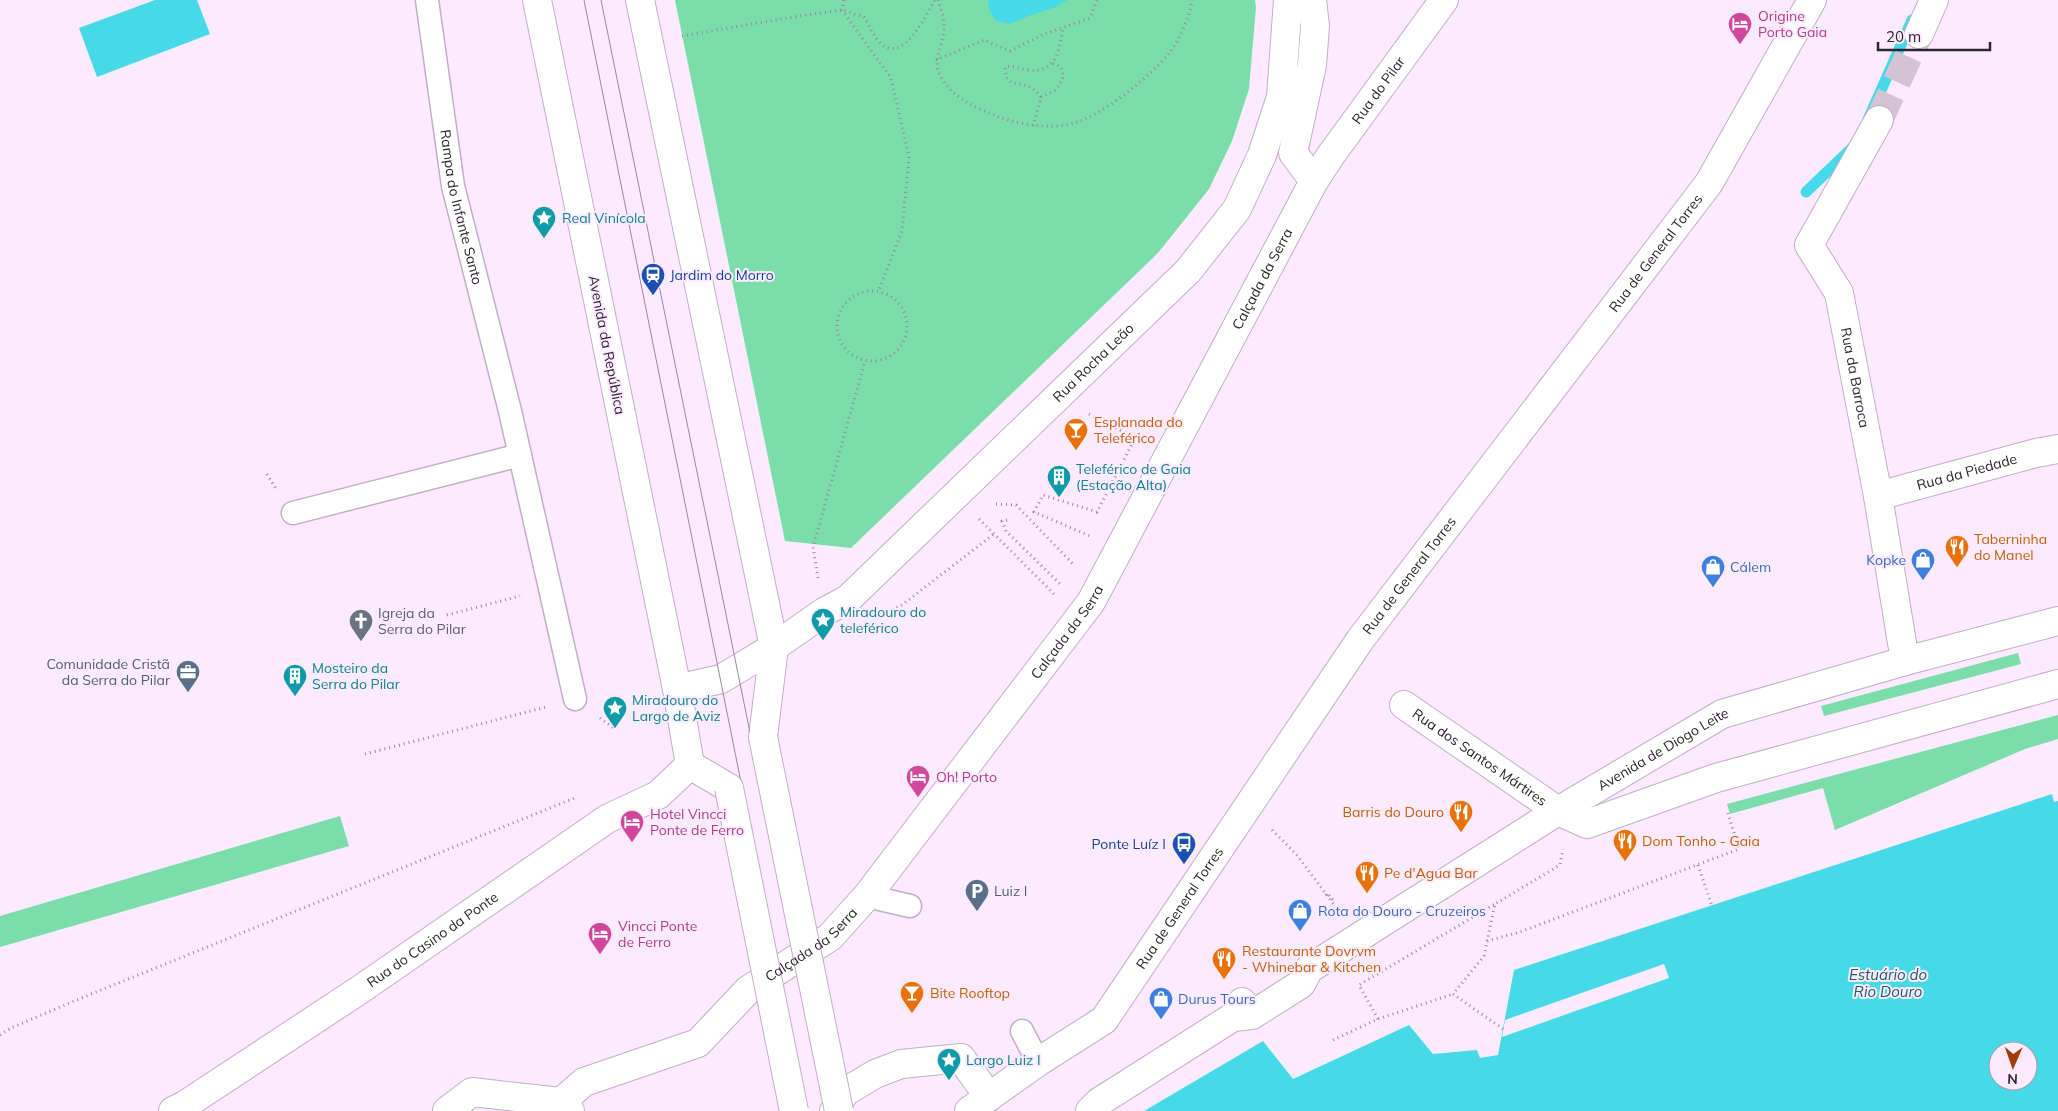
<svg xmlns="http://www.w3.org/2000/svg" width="2058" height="1111" font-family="Mulish,sans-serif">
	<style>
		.green { fill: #7bddaa }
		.water { fill: #46dae9; fill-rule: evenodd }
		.pier { fill: #fceaff }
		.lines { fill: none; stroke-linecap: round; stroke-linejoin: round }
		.stream { stroke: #46dae9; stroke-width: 11 }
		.minor-tunnel { stroke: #d3c3d5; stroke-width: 28; stroke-dasharray: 28 14; stroke-linecap: butt }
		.service-casing { stroke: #c2aec6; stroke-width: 25 }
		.pedestrian-casing { stroke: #c2aec6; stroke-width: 30 }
		.minor-casing { stroke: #c2aec6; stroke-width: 30 }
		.secondary-casing { stroke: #c2aec6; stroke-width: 30 }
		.path { stroke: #968998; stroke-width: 3; stroke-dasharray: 1 4; stroke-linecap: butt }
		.service { stroke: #fff; stroke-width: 22 }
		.pedestrian { stroke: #fff; stroke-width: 28 }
		.minor { stroke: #fff; stroke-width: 28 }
		.secondary { stroke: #fff; stroke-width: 28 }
		.tram { stroke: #988b9a; stroke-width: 1 }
		.pedestrian-bridge-casing { stroke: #c2aec6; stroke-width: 30; stroke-linecap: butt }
		.pedestrian-bridge { stroke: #fff; stroke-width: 28 }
		.labels { text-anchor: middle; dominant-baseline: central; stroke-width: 4; stroke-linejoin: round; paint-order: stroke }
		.hotel-label { font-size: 14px; fill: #b23c85; stroke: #fceaff; text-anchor: start }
		.street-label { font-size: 14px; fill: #2d252f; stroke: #fceaff }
		.culture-label { font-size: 14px; fill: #0d838f; stroke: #fceaff; text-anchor: start }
		.transit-label { font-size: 14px; fill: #164399; stroke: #fceaff; text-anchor: start }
		.food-label { font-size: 14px; fill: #c56008; stroke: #fceaff; text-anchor: start }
		.shop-label { font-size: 14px; fill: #366cbe; stroke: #fceaff; text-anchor: start }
		.worship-label { font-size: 14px; fill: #5b616d; stroke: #fceaff; text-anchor: start }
		.service-label { font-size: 14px; fill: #4e5e75; stroke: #fceaff; text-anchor: end }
		.water-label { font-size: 15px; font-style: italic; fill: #205c62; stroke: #fceaff }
	</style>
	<rect width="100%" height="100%" fill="#fceaff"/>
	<path class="green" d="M675 0H1255L1256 7 1249 89 1232 141 1209 189 1158 253 851 548 785 541Z
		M2018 653 2021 664 1824 716 1821 706Z
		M2058 715V739L2025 749 1835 830 1823 788 1730 814 1727 804Z
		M340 816 349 846 0 947V916Z"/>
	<path class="water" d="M155 0H197L210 34 97 77 79 28Z
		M988 0H1067L1056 7 1031 15 1010 24 996 21 990 11Z
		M2052 794 2054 802 2058 801V1111H1144L1263 1041 1293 1079 1409 1025 1433 1054 1477 1050 1480 1058 1498 1055 1514 970ZM1998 1051H2028V1081H1998Z"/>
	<path class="pier" d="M1664 964 1669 978 1502 1037 1505 1020Z"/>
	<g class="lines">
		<path class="stream" d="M1867 122 1912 20
			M1806 192 1853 147"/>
		<path class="minor-tunnel" d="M1879 120 1919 34"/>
		<defs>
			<g id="service">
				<path id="s1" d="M427 0 453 186 510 411 575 699"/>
				<path d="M293 513 520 455"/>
				<path d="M867 896 910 906"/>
				<path d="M1022 1031 1038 1062"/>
			</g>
			<path id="pedestrian" d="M763 737 774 647
				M690 765 729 788
				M1558 811 1587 824 1716 778 2058 684"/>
			<g id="minor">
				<path d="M640 0 774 647"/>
				<path d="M1312 0 1315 26 1312 65 1293 153 1314 181"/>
				<path d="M1919 34 1934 0"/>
				<path id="s2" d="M1879 120 1809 245 1839 293 1878 496 1905 661"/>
				<path id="s3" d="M1878 496 2036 453 2058 449"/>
				<path id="s4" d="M677 689 721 679 774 647 824 612 848 599 1188 271 1237 209 1262 155 1281 97 1288 0"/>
				<path id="s5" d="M1404 705 1558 811"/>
				<path id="s6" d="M1233 1017 1252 1015 1301 984 1309 969 1356 939 1558 811 1722 714 1905 661 2058 621"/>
				<path id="s7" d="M561 1102 584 1082 698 1043 748 990 830 937 867 896 1091 602 1314 181 1331 155 1444 0"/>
				<path id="s8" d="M173 1111 185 1105 361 989 607 819 658 795 690 765 677 689 537 0"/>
				<path d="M447 1111 472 1092 561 1102 570 1111"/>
				<path d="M834 1111 845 1092 875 1074 901 1064 961 1058 989 1097"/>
				<path d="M1090 1111 1099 1102 1233 1017 1242 1002"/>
			</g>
			<g id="secondary">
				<path id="s9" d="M969 1111 1038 1062 1104 1020 1360 640 1709 183 1812 0"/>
			</g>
		</defs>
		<use href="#service" class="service-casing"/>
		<use href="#pedestrian" class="pedestrian-casing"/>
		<use href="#minor" class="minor-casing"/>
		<use href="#secondary" class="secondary-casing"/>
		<path class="path" d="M844 0 842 10 891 78 909 157 902 231 878 292
			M938 0C941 8 945 21 944 30 943 47 931 60 941 77 950 94 971 106 989 113 1014 123 1039 129 1066 125 1098 120 1150 77 1170 52 1179 41 1191 14 1192 0
			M682 36 799 16 842 10 864 17C869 25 874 37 881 44 904 64 926 14 935 0
			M936 60 984 40 1010 51 1042 35 1090 18 1097 0
			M1041 97C1033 86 1025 84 1012 83L1006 77 1005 67C1015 65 1019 69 1028 70 1056 74 1060 49 1063 27
			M1033 126 1041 97 1056 90 1064 76 1060 66 1052 63
			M837 326a35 35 0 1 1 70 0a35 35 0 1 1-70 0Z
			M1089 414 1135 438 1097 512 1043 495 1034 512 1090 536
			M267 474 276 489
			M996 504 1016 505 1074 565
			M979 519 1056 596
			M1007 520 1002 521 1006 531 1062 586
			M818 578 813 547 865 361
			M883 614 902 605 994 534
			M447 615 520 596
			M600 718 615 729
			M365 754 546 707
			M1272 830 1296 854 1338 910
			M1698 865 1712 906
			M1326 895 1327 893 1333 900 1334 899
			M1487 941 1520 932 1739 849 1727 810
			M1378 1019 1359 985 1495 904
			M1503 1029 1453 994 1484 956 1495 904 1560 865 1563 849
			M0 1035 11 1028 79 999 577 797
			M1333 1040 1378 1019 1453 994"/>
		<use href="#service" class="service"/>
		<use href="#pedestrian" class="pedestrian"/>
		<use href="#minor" class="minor"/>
		<use href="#secondary" class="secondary"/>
		<path class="tram" d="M584 0 807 1111
			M601 0 827 1111"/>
		<defs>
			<path id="pedestrian-bridge" d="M763 737 839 1111
				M729 788 794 1111"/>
		</defs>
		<use href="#pedestrian-bridge" class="pedestrian-bridge-casing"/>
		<use href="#pedestrian-bridge" class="pedestrian-bridge"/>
	</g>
	<defs>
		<symbol id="hotel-pin" viewBox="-11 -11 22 30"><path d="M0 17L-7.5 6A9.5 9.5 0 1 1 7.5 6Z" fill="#d1479c" stroke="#fceaff"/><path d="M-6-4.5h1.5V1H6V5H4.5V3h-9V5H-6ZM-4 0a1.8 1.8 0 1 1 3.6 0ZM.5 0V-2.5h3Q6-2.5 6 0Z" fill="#fff"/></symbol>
		<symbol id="sight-pin" viewBox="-11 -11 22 30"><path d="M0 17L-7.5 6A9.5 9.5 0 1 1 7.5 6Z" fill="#0f9aa8" stroke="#fceaff"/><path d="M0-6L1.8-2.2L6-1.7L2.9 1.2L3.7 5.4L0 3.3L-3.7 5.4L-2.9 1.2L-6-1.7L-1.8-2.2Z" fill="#fff"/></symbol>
		<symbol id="station-pin" viewBox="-11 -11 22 30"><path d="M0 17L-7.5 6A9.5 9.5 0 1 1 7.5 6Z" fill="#1a4fb4" stroke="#fceaff"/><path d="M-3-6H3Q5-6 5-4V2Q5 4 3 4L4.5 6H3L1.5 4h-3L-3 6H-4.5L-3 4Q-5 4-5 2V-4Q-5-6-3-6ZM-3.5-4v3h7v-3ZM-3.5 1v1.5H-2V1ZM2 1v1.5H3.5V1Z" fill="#fff"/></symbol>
		<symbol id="bar-pin" viewBox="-11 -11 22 30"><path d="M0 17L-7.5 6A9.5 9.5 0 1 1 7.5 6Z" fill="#e8710a" stroke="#fceaff"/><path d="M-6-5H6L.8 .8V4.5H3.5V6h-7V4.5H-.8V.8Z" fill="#fff"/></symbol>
		<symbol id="building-pin" viewBox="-11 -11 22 30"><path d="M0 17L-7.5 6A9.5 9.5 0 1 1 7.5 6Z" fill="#0f9aa8" stroke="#fceaff"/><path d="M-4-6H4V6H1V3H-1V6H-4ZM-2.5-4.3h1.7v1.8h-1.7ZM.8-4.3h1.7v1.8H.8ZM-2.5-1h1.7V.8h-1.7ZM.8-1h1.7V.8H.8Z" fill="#fff"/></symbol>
		<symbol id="restaurant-pin" viewBox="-11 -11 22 30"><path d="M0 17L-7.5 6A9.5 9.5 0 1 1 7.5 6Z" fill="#e8710a" stroke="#fceaff"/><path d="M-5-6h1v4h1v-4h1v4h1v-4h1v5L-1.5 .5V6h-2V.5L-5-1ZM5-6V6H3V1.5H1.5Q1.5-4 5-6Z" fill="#fff"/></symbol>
		<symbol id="shop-pin" viewBox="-11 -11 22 30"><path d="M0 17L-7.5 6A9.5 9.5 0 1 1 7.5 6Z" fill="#3f7fe0" stroke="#fceaff"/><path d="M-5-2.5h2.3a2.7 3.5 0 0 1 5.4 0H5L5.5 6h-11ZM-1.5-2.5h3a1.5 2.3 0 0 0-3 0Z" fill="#fff"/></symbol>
		<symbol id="church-pin" viewBox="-11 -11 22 30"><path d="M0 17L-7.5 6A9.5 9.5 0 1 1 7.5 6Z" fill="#6b7280" stroke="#fceaff"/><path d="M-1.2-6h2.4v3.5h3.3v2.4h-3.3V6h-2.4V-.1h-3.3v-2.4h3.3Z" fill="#fff"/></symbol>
		<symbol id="office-pin" viewBox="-11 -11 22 30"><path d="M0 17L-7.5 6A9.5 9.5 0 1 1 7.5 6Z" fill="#5c6f8a" stroke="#fceaff"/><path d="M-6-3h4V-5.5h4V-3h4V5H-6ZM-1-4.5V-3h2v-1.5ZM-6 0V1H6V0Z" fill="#fff"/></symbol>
		<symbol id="bus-pin" viewBox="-11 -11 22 30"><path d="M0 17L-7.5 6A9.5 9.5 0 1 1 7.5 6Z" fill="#1a4fb4" stroke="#fceaff"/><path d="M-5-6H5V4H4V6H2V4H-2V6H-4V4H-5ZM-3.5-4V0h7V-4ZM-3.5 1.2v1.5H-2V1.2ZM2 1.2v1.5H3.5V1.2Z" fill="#fff"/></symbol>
		<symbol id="parking-pin" viewBox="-11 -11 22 30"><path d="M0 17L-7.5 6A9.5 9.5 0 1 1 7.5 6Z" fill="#5c6f8a" stroke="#fceaff"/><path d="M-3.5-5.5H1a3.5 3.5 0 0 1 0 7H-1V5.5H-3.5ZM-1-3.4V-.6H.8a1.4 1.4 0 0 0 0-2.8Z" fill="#fff"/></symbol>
	</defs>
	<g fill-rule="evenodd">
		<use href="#hotel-pin" x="1726" y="10" width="28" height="38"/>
		<use href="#sight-pin" x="530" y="204" width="28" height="38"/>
		<use href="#station-pin" x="639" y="261" width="28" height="38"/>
		<use href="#bar-pin" x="1062" y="416" width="28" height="38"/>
		<use href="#building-pin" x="1045" y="463" width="28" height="38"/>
		<use href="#restaurant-pin" x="1943" y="533" width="28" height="38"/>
		<use href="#shop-pin" x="1909" y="546" width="28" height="38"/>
		<use href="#shop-pin" x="1699" y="553" width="28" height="38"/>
		<use href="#sight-pin" x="809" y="606" width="28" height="38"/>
		<use href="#church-pin" x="347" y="607" width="28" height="38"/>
		<use href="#office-pin" x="174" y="658" width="28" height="38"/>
		<use href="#building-pin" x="281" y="662" width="28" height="38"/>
		<use href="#sight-pin" x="601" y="694" width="28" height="38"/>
		<use href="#hotel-pin" x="904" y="763" width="28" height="38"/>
		<use href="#restaurant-pin" x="1447" y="798" width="28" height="38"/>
		<use href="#hotel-pin" x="618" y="808" width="28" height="38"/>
		<use href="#restaurant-pin" x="1611" y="827" width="28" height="38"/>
		<use href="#bus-pin" x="1170" y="830" width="28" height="38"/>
		<use href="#restaurant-pin" x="1353" y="859" width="28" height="38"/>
		<use href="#parking-pin" x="963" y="877" width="28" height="38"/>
		<use href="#shop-pin" x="1286" y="897" width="28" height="38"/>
		<use href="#hotel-pin" x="586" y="920" width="28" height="38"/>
		<use href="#restaurant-pin" x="1210" y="945" width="28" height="38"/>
		<use href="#bar-pin" x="898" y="979" width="28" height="38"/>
		<use href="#shop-pin" x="1147" y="985" width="28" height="38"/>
		<use href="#sight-pin" x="935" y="1046" width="28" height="38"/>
	</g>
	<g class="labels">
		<g class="hotel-label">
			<text x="1758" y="16">Origine<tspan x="1758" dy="16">Porto Gaia</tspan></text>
			<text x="936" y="777">Oh! Porto</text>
			<text x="650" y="814">Hotel Vincci<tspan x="650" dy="16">Ponte de Ferro</tspan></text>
			<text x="618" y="926">Vincci Ponte<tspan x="618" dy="16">de Ferro</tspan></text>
		</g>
		<g class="street-label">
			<text stroke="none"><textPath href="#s7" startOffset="1334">Rua do Pilar</textPath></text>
			<text stroke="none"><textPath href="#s1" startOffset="210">Rampa do Infante Santo</textPath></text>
			<text stroke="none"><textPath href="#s9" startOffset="1108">Rua de General Torres</textPath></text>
			<text stroke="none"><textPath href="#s7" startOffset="1112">Calçada da Serra</textPath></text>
			<text transform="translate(607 345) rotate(79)">Avenida da República</text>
			<text stroke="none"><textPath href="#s4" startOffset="536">Rua Rocha Leão</textPath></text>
			<text stroke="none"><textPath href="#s2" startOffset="286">Rua da Barroca</textPath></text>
			<text stroke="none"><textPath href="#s3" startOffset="92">Rua da Piedade</textPath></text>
			<text stroke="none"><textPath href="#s9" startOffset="702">Rua de General Torres</textPath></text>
			<text stroke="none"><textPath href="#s7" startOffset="708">Calçada da Serra</textPath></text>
			<text stroke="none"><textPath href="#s6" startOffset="511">Avenida de Diogo Leite</textPath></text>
			<text stroke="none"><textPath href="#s5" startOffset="92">Rua dos Santos Mártires</textPath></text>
			<text stroke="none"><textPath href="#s9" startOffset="298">Rua de General Torres</textPath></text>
			<text stroke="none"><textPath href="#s8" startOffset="311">Rua do Casino da Ponte</textPath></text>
			<text stroke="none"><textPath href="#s7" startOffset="302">Calçada da Serra</textPath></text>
		</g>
		<g class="culture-label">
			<text x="562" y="218">Real Vinícola</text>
			<text x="1076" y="469">Teleférico de Gaia<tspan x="1076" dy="16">(Estação Alta)</tspan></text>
			<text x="840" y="612">Miradouro do<tspan x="840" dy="16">teleférico</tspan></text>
			<text x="312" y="668">Mosteiro da<tspan x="312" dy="16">Serra do Pilar</tspan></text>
			<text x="632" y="700">Miradouro do<tspan x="632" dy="16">Largo de Aviz</tspan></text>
			<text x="966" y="1060">Largo Luiz I</text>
		</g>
		<g class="transit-label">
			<text x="670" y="275">Jardim do Morro</text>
			<text x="1166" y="844" text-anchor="end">Ponte Luíz I</text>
		</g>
		<g class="food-label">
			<text x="1094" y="422">Esplanada do<tspan x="1094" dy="16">Teleférico</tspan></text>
			<text x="1974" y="539">Taberninha<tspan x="1974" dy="16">do Manel</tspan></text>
			<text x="1444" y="812" text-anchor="end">Barris do Douro</text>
			<text x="1642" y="841">Dom Tonho - Gaia</text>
			<text x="1384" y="873">Pe d'Agua Bar</text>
			<text x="1242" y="951">Restaurante Dovrvm<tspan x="1242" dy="16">- Whinebar &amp; Kitchen</tspan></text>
			<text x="930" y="993">Bite Rooftop</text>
		</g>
		<g class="shop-label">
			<text x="1906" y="560" text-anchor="end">Kopke</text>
			<text x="1730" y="567">Cálem</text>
			<text x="1318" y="911">Rota do Douro - Cruzeiros</text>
			<text x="1178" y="999">Durus Tours</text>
		</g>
		<g class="worship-label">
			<text x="378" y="613">Igreja da<tspan x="378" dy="16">Serra do Pilar</tspan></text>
		</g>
		<g class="service-label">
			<text x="170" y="664">Comunidade Cristã<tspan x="170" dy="16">da Serra do Pilar</tspan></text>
			<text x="994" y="891" text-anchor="start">Luiz I</text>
		</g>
		<g class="water-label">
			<text x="1888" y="974">Estuário do<tspan x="1888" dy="17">Rio Douro</tspan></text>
		</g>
	</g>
	<g transform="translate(2013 1066) rotate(182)"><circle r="24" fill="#fceaff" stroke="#a99bac"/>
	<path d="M0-4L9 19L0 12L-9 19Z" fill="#a03c08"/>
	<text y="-8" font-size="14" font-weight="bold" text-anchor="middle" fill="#2d252f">N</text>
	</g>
	<path d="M1878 42v8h112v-8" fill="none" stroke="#2d252f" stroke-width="2.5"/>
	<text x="1886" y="42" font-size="15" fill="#2d252f" stroke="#fceaff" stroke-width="4" paint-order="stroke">20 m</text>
</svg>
